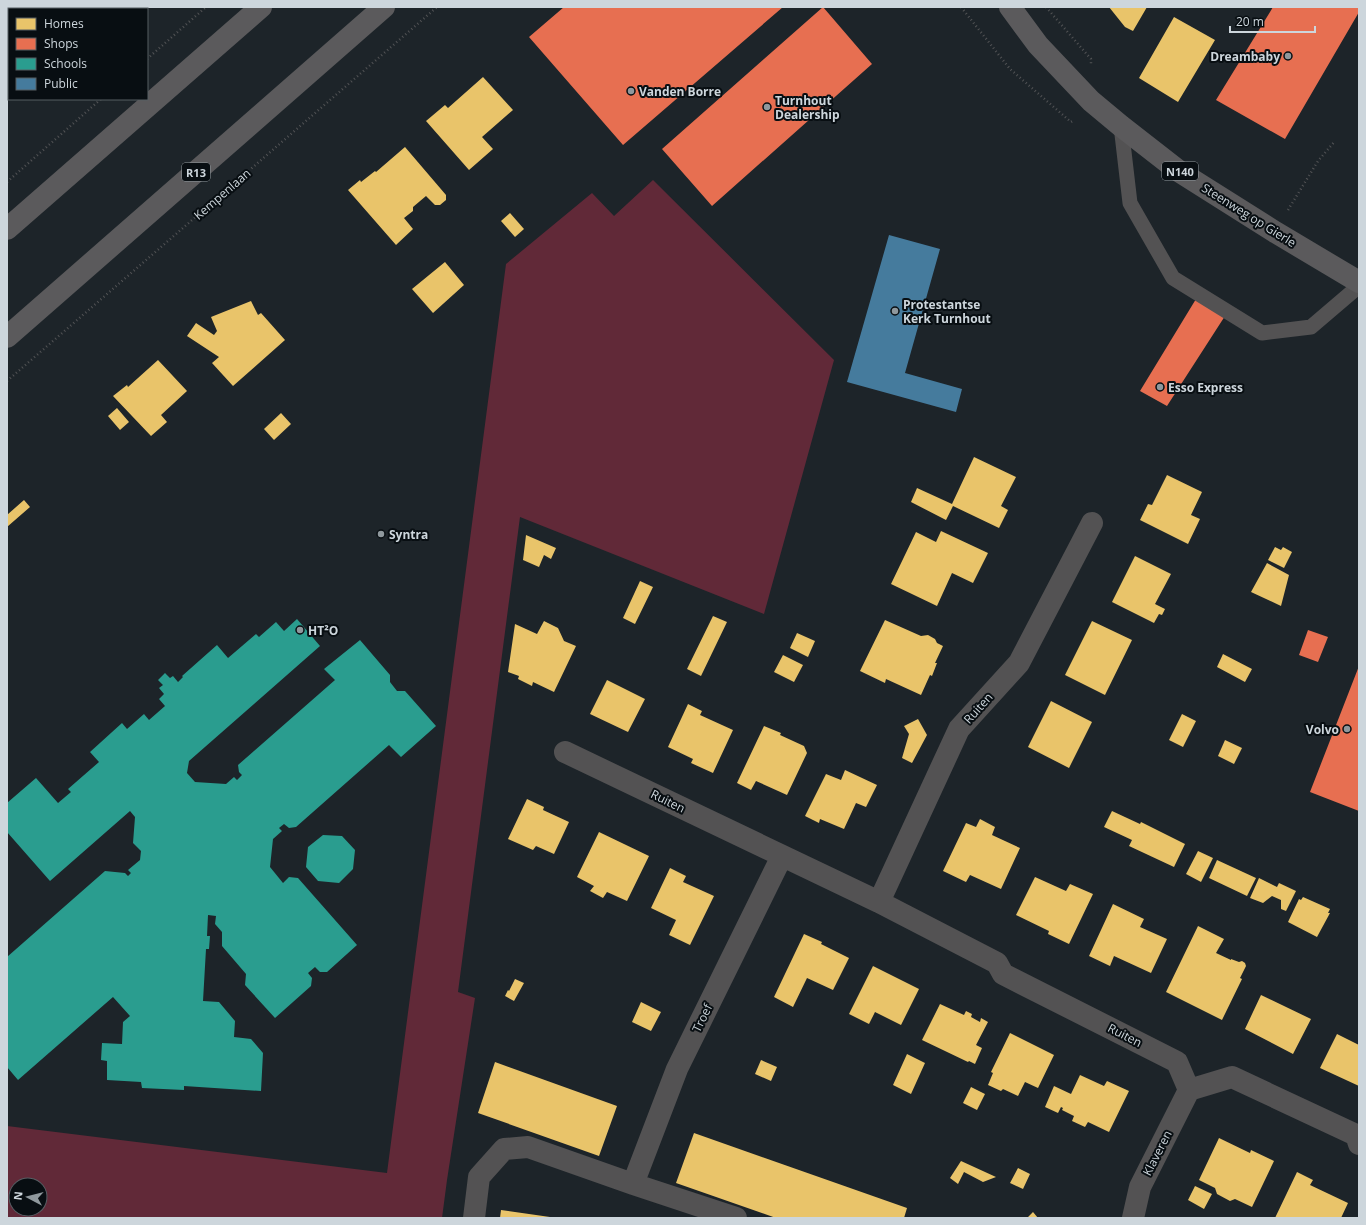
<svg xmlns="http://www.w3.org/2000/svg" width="1366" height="1225" font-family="'Open Sans',sans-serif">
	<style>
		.green { fill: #612938; fill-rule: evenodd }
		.homes { fill: #e9c46a }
		.shops { fill: #e76f51 }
		.schools { fill: #2a9d8f }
		.public { fill: #457b9d }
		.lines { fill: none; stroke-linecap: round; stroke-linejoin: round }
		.path { stroke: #535456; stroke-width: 2.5; stroke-dasharray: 1 3; stroke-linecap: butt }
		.service { stroke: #535253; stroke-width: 15 }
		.minor { stroke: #535253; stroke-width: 22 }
		.primary { stroke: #5b5a5c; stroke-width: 22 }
		.poi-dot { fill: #8f989d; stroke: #080e12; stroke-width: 1.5 }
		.labels { text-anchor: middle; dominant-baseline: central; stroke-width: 4; stroke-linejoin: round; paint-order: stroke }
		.shield { fill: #080e12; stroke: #929a9f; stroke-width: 1 }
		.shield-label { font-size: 11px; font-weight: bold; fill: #cdd6dc }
		.poi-label { font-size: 12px; font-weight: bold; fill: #cdd6dc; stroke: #080e12; text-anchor: start }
		.street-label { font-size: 12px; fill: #cdd6dc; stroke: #080e12 }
	</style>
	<rect width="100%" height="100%" fill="#1d2429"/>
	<path class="green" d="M653 180 834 360 764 614 520 517 458 992 475 998 447 1180 442 1218H7V1126L387 1173 506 264 592 193 614 216ZM16 1185H40V1209H16Z"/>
	<path class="homes" d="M1109 7H1147L1133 31 1125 27Z
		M1174 17 1215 40 1178 102 1139 78Z
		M483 77 513 110 482 137 493 149 469 170 426 121 445 105 448 108Z
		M405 147 446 195V200L440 205H435L426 196 413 207V211L404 218 413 229 396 245 348 190 360 180 361 182 375 171 376 172Z
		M510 213 524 229 515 237 501 221Z
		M445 262 464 285 433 313 412 289Z
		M251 301 258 315 261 313 285 340 233 386 212 363 219 357 187 336 196 323 214 335 217 331 211 317Z
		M158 360 187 391 161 415 167 422 151 436 113 396 127 385 128 387Z
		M117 408 129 422 120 430 108 416Z
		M281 413 291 424 274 440 264 429Z
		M974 457 1016 477 1001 506 1008 510 999 528 953 506 946 520 911 502 917 488 952 504Z
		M1167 475 1202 492 1191 515 1200 519 1188 544 1140 520 1148 504 1152 505Z
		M24 500 30 507 7 527V515Z
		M941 531 988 553 973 583 952 573 937 606 891 584 916 532 936 542Z
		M526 535 556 548 551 559 544 555 539 567 523 560Z
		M1275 547 1281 550 1283 547 1292 552 1284 568 1268 560Z
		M1135 556 1171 574 1155 604 1165 609 1162 615 1159 614 1154 623 1112 602Z
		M1267 563 1289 575 1281 606 1251 592Z
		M640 581 653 587 635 624 623 618Z
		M713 616 727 622 701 676 687 669Z
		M885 620 921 636 928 635 935 639 937 643 943 646 935 663H937L932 676 930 675 921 695 886 679 885 683 860 671Z
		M544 621 558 628 564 641 576 646 554 692 533 682 532 686 518 679 519 676 508 672 515 624 537 634Z
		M1092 621 1132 640 1105 695 1065 675Z
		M797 633 815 641 808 657 790 648Z
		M1223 654 1252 669 1245 682 1217 667Z
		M783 655 803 665 794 682 774 672Z
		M607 680 645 699 628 732 590 714Z
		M1051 701 1092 722 1069 768 1028 747Z
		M688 704 702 711 700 715 733 730 713 773 691 763 693 759 668 747Z
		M1182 714 1196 721 1183 747 1169 740Z
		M918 719 927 735 912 763 902 758 909 734 904 726Z
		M764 726 781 733 780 735 804 746 807 753 787 795 756 781 751 790 737 783Z
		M1225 740 1242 748 1234 764 1218 756Z
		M845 770 877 785 866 807 856 803 844 829 820 819 819 823 805 816 826 774 841 780Z
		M527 799 544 807 543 810 569 822 554 854 536 846 533 850 508 839Z
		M1112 811 1140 824 1141 822 1185 844 1174 867 1129 846 1132 840 1104 827Z
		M980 819 995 827 992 835 1020 848 1001 889 970 875 966 882 943 871 966 823 976 827Z
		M599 832 649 856 627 901 607 892 603 898 590 891 594 886 577 877Z
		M1198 851 1213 858 1201 882 1186 874Z
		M1217 860 1256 878 1247 896 1209 878Z
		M670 868 686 876 683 882 714 896 690 945 669 935 676 920 651 908Z
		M1035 877 1066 891 1070 884 1093 894 1069 944 1048 934 1049 931 1016 915Z
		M1259 878 1277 887 1279 883 1296 891 1286 911 1281 909V900L1272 896 1263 903 1250 898Z
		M1303 897 1330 909 1328 913H1330L1317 937 1288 922 1299 899 1301 900Z
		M1113 904 1144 919 1140 927 1167 939 1151 973 1114 956 1110 966 1089 956Z
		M1198 926 1224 939 1216 953 1231 960V959L1239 962 1242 961 1245 963 1246 966 1240 978 1242 979 1222 1020 1166 992Z
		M804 934 822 942 821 944 849 958 833 990 807 978 793 1007 774 997Z
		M873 966 919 989 901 1025 875 1012 869 1024 849 1014Z
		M515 979 524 983 514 1001 505 996 508 990 509 991Z
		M1261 995 1311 1019 1293 1054 1245 1029Z
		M641 1002 661 1012 651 1031 632 1022Z
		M940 1004 964 1015 966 1011 972 1014 971 1017 980 1022 981 1018 988 1022 976 1045 982 1048 975 1064 969 1061 968 1062 922 1040Z
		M1010 1033 1054 1055 1038 1088 1025 1082 1018 1096 1003 1089 1001 1091 988 1085 993 1073 991 1072Z
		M1337 1034 1359 1045V1086L1320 1068Z
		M907 1054 925 1063 911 1094 893 1085Z
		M761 1060 777 1067 771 1081 755 1074Z
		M495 1062 617 1106 599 1156 478 1113Z
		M1080 1075 1104 1086 1107 1081 1129 1091 1109 1132 1088 1122 1085 1127 1072 1121 1074 1116 1062 1110 1063 1108 1061 1107 1058 1113 1045 1107 1054 1086 1071 1094Z
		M971 1087 985 1094 977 1110 963 1103Z
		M694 1133 907 1208 904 1218H776L676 1183Z
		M1219 1138 1250 1153 1251 1150 1274 1161 1252 1207 1235 1199 1230 1201 1217 1194 1215 1188 1199 1180Z
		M961 1161 996 1177 983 1182 964 1172 958 1184 950 1178Z
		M1018 1168 1030 1174 1023 1189 1010 1183Z
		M1297 1172 1313 1180 1310 1185 1348 1203 1341 1218H1275Z
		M1195 1186 1212 1194 1204 1209 1188 1200Z
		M501 1210 550 1217V1218H500Z
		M1033 1212 1038 1218H1027Z"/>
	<path class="shops" d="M564 7H783L623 145 529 37Z
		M823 7 872 64 712 206 662 149Z
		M1273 7H1359V12L1285 139 1216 100Z
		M1196 299 1225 316 1167 406 1140 391Z
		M1308 630 1328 637 1318 662 1299 655Z
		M1359 666V811L1310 792Z"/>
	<path class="schools" d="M297 619 320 646 189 761 187 773 195 782 226 784 234 777 237 780 242 775 239 772 238 765 335 680 324 669 360 640 390 675V682L397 691H405L436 726 401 757 389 745 296 827 289 828 284 824 279 828 282 831 273 839 270 867 283 883 289 877 298 878 357 945 327 972H320L315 967 308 973 312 978 311 986 275 1018 245 985 246 974 222 946V932L215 924 216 916 208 915 207 936H210L209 949H206L203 1001 219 1002 235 1021 234 1037 251 1039 263 1053 261 1091 184 1086V1090L142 1088 141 1082 107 1080V1061L101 1060 102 1043 122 1044 123 1022 130 1016 113 997 18 1080 7 1067V957L105 871 125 873 128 876 131 873 128 870 140 860 141 851 133 843 135 817 130 811 50 881 7 832V803L36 778 58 803 71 792 68 789 99 762 90 752 122 723 127 729 144 714 149 720 165 706 159 699 164 694 159 688 163 685 158 680 165 673 170 678 173 676 178 682 183 677 182 676 217 645 228 658 256 634 259 637 276 622 284 631Z
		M323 835 342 836 355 850 353 869 339 883 318 881 306 867 308 847Z"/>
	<path class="public" d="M889 235 940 249 905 373 962 389 956 412 847 382Z"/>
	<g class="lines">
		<path class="path" d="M961 7 1010 69 1071 122 1074 120
			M1046 7 1091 59V64
			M147 59 206 7
			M7 182 101 99
			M1288 210 1318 161 1335 141
			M7 381 437 7"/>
		<path class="service" d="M1121 126 1130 203 1173 278 1262 333 1311 327 1359 286"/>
		<path class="minor" d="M565 752 879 902 997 963 1003 974 1177 1062 1189 1090 1232 1077 1356 1135 1359 1144
			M879 902 959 729 1019 663 1092 523
			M633 1184 677 1069 782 856
			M474 1218 479 1177 504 1149 528 1147 633 1184 736 1218
			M1133 1218 1140 1187 1189 1090"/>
		<path class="primary" d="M1010 7 1038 45 1091 101 1121 126 1180 172 1275 232 1359 282
			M7 229 261 7
			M7 337 384 7"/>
	</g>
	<g class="poi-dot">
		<circle cx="1288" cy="56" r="4"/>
		<circle cx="631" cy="91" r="4"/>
		<circle cx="767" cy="107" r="4"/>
		<circle cx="895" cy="311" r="4"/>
		<circle cx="1160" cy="387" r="4"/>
		<circle cx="381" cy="534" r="4"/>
		<circle cx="300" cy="630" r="4"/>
		<circle cx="1347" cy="729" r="4"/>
	</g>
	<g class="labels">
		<g class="shield">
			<rect x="1162" y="162" width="36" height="18" rx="3"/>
			<rect x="182" y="163" width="28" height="18" rx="3"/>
		</g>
		<g class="shield-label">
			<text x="1180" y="171">N140</text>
			<text x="196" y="172">R13</text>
		</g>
		<g class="poi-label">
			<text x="1280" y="56" text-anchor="end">Dreambaby</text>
			<text x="639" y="91">Vanden Borre</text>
			<text x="775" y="100">Turnhout<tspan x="775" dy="14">Dealership</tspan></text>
			<text x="903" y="304">Protestantse<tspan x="903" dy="14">Kerk Turnhout</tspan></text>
			<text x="1168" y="387">Esso Express</text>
			<text x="389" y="534">Syntra</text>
			<text x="308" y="630">HT²O</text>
			<text x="1339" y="729" text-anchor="end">Volvo</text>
		</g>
		<g class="street-label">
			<text transform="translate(222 194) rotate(-41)">Kempenlaan</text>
			<text transform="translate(1249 215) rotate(32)">Steenweg op Gierle</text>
			<text transform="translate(978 708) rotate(-48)">Ruiten</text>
			<text transform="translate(668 801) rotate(26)">Ruiten</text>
			<text transform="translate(702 1018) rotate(-64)">Troef</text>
			<text transform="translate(1125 1035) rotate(27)">Ruiten</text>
			<text transform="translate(1157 1153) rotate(-63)">Klaveren</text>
		</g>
	</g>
	<rect width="1366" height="1225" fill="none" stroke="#cdd6dc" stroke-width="16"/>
	<rect x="8" y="8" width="140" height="92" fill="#080e12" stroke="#575e63"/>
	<rect x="16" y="18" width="20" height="12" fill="#e9c46a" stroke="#575e63"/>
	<text x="44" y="28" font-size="12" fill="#cdd6dc">Homes</text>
	<rect x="16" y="38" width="20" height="12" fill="#e76f51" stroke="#575e63"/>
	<text x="44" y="48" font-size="12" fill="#cdd6dc">Shops</text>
	<rect x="16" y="58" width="20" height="12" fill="#2a9d8f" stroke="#575e63"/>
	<text x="44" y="68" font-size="12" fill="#cdd6dc">Schools</text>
	<rect x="16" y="78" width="20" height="12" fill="#457b9d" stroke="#575e63"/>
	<text x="44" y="88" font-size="12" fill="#cdd6dc">Public</text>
	<g transform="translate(28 1197) rotate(277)"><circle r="19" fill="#080e12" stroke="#575e63"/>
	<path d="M0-3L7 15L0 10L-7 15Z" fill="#8f989d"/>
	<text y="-6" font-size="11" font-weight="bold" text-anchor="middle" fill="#cdd6dc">N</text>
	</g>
	<path d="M1230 26v6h85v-6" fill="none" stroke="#cdd6dc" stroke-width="2"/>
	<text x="1236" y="26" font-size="12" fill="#cdd6dc" stroke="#080e12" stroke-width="3" paint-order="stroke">20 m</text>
</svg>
